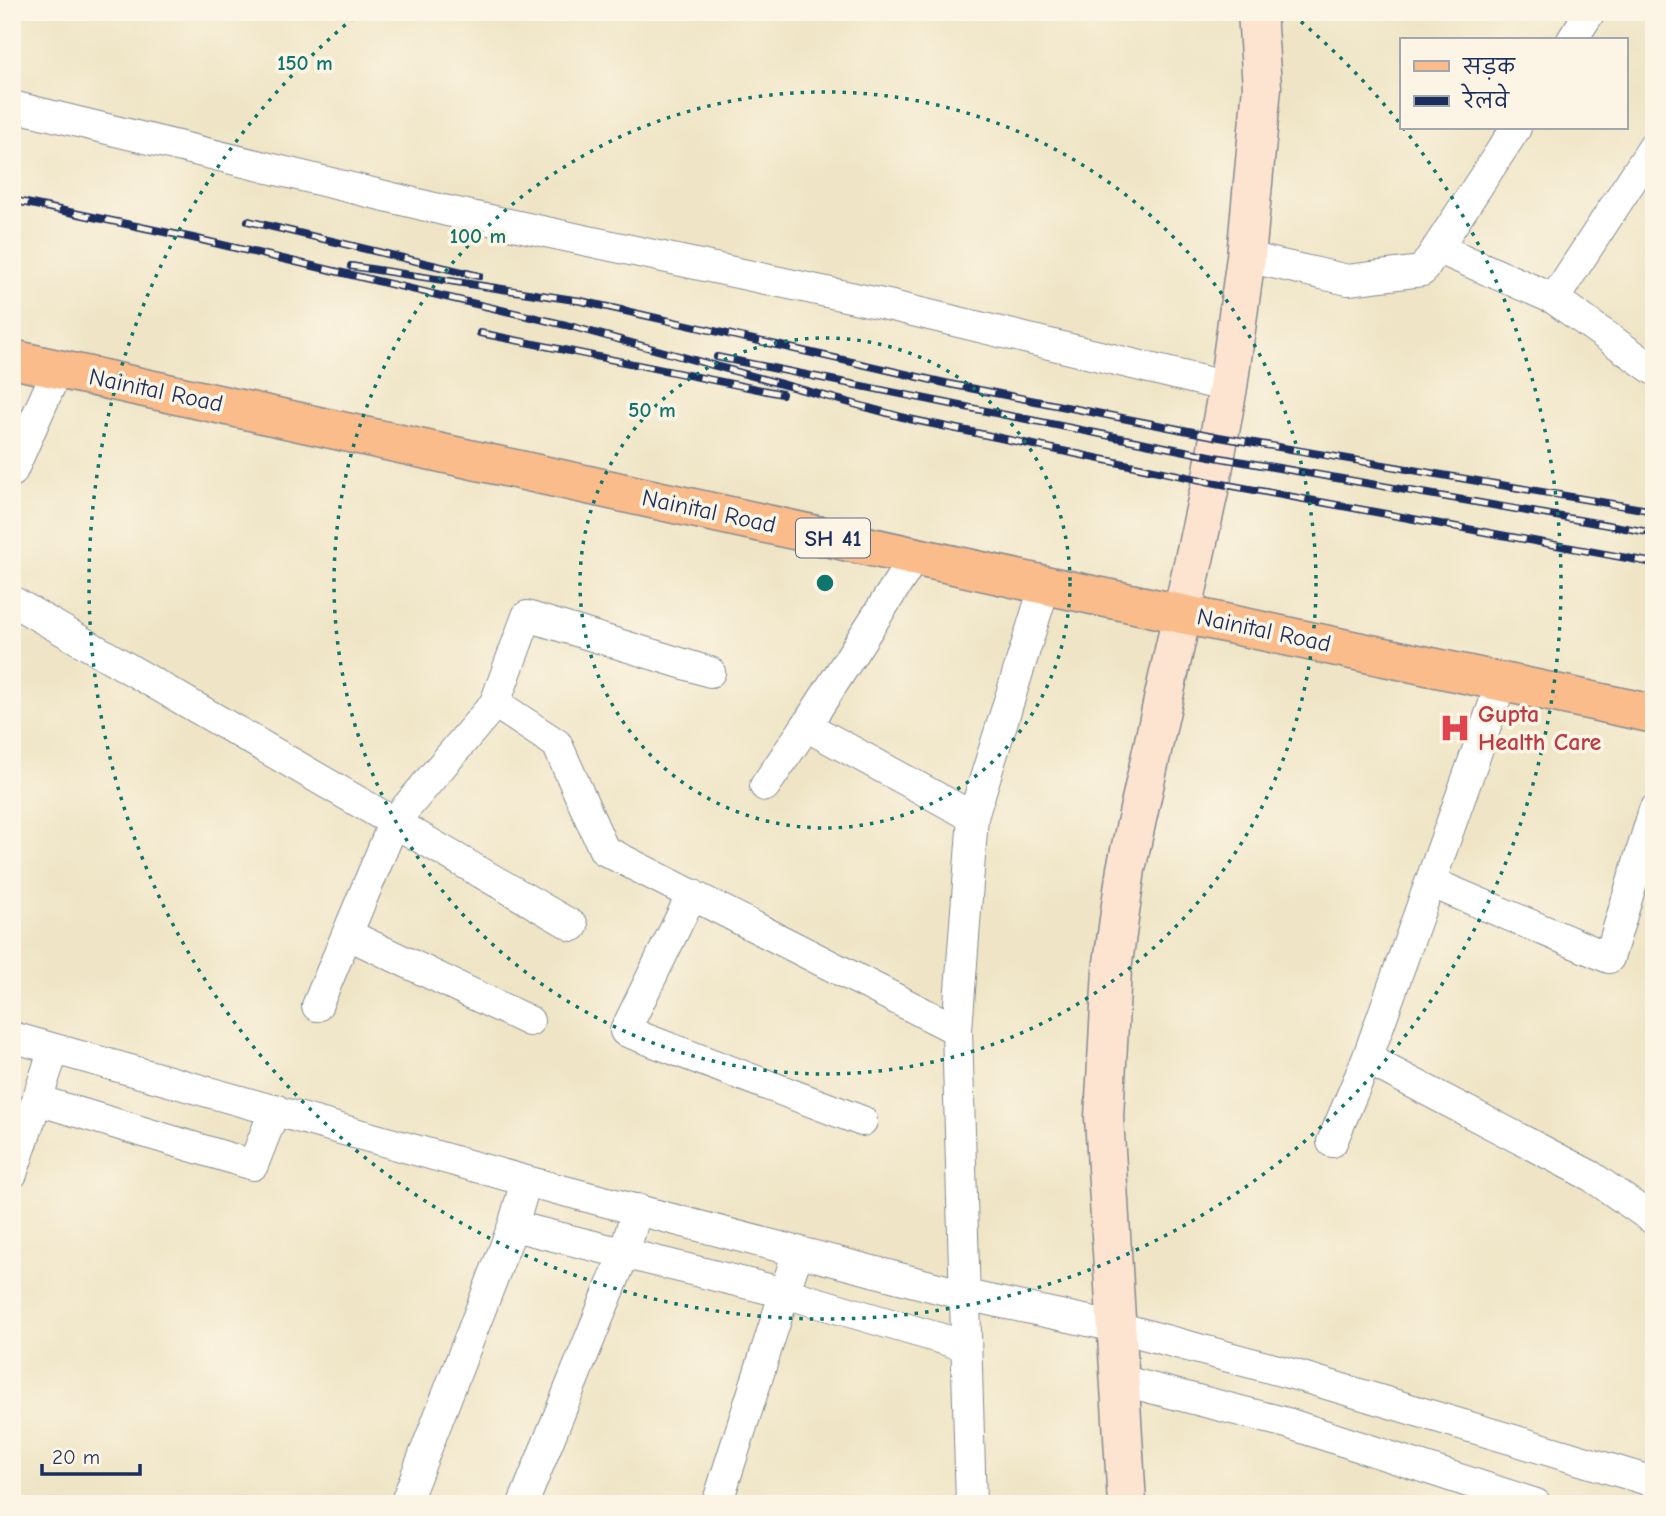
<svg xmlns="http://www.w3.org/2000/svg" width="1666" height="1516" font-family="'Comic Neue','Playpen Sans Deva',sans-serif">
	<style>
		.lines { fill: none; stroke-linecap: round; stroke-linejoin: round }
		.street-casing { stroke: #858a92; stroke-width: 32 }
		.secondary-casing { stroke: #858a92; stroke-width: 41 }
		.primary-casing { stroke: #858a92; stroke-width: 41 }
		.street { stroke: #fff; stroke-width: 30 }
		.secondary { stroke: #fde4d1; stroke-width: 38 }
		.primary { stroke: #fabc8b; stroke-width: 38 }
		.rail-casing { stroke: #1b2f5e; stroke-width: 8 }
		.rail { stroke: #fcf5e5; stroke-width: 5; stroke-dasharray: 16; stroke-linecap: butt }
		.ring { fill: none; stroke: #0f766e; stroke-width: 3.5; stroke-dasharray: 3.5 7 }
		.labels { text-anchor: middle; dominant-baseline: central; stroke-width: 7; stroke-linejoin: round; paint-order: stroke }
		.shield { fill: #fcf5e5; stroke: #5e6a86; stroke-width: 2 }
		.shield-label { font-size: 23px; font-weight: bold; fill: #1b2f5e }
		.street-label { font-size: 24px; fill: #1b2f5e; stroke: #fcf5e5 }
		.health-label { font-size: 24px; font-weight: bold; fill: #be3a42; stroke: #fcf5e5; text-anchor: start }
		.centre { fill: #0f766e; stroke: #fcf5e5; stroke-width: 3.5 }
		.ring-label { font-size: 21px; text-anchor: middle; font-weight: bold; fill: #0f766e; stroke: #fcf5e5; stroke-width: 7; stroke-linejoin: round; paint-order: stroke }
	</style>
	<rect width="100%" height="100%" fill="#fcf5e5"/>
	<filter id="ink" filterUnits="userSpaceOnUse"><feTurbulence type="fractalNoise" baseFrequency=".0143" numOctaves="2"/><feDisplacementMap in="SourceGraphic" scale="14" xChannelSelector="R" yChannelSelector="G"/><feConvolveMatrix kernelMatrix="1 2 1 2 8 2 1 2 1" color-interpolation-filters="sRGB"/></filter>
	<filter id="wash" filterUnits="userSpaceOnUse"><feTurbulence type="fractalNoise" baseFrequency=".00686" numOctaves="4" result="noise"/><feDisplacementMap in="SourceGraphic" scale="28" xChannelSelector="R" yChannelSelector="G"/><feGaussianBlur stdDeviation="1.57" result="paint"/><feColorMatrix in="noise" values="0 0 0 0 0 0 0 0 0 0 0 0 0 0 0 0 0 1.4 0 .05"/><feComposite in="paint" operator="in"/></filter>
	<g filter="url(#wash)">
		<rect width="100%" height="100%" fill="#efe5c6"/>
	</g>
	<g filter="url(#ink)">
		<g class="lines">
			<defs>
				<path id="street" d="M1572 40 1590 12
					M12 106 443 210 892 306 1228 387
					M1437 248 1554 299 1654 370
					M1246 257 1348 280 1422 271 1516 128
					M1554 299 1654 146
					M12 472 58 368
					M915 556 806 726 973 817
					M12 601 573 926
					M495 703 527 616 710 672
					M765 786 806 726
					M1430 882 1609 958 1654 810
					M692 894 625 1031 862 1121
					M347 934 529 1021
					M317 1006 394 822 495 703 557 744 604 850 957 1030
					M12 1037 526 1181 965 1295 1117 1327 1296 1375 1654 1482
					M1367 1059 1591 1176 1654 1220
					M37 1100 253 1165 275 1109
					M1332 1142 1367 1059 1502 681
					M12 1174 54 1049
					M513 1226 785 1293 966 1346
					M1120 1380 1287 1423 1536 1504
					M405 1504 513 1226 526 1181
					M523 1504 624 1254 637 1209
					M717 1504 798 1251
					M971 1504 957 1030 973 817 1045 585"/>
				<path id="secondary" d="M1127 1504 1104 1117 1112 970 1126 869 1211 482 1228 387 1246 257 1262 87 1257 12"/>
				<path id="primary" d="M12 359 1045 585 1654 714"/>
			</defs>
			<use href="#street" class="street-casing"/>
			<use href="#secondary" class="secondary-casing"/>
			<use href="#primary" class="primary-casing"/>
			<use href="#street" class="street"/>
			<use href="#secondary" class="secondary"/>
			<use href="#primary" class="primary"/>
			<defs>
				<path id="rail" d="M12 200 193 238 566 325 909 419 1211 482 1654 563
					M248 221 479 276
					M351 266 581 301 954 385 1219 437 1654 511
					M480 333 782 394
					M717 357 1215 457 1654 533"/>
			</defs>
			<use href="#rail" class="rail-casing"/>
			<use href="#rail" class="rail"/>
		</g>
	</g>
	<g class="ring">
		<circle cx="825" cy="583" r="245"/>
		<circle cx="825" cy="583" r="491"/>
		<path d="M1293 15A736 736 0 1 1 357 15"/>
	</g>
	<defs>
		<symbol id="hospital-bare" viewBox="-9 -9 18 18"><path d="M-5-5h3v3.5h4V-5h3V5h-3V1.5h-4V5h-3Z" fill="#e0444e" stroke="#fcf5e5" stroke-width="2.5" paint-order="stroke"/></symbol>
	</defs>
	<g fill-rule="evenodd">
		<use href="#hospital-bare" x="1433" y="706" width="44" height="44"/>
	</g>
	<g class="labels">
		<rect class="shield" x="796" y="518.5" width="74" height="39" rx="5"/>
		<g class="shield-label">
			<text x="833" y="538">SH 41</text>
		</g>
		<g class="street-label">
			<text transform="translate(156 390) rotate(12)">Nainital Road</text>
			<text transform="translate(709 511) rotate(12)">Nainital Road</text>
			<text transform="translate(1264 630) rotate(12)">Nainital Road</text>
		</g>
		<g class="health-label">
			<text x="1478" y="714">Gupta<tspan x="1478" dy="28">Health Care</tspan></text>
		</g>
	</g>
	<circle cx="825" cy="583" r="10" class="centre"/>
	<g class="ring-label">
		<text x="305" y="70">150 m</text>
		<text x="478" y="243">100 m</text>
		<text x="652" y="417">50 m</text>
	</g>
	<rect width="1666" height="1516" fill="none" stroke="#fcf5e5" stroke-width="42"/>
	<rect x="1400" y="38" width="228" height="91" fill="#fcf5e5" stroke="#a2a6af" stroke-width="2"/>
	<rect x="1414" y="61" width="35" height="10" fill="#fabc8b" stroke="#a2a6af" stroke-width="2"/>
	<text x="1463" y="74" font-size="21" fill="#1b2f5e">सड़क</text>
	<rect x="1414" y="96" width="35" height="10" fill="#1b2f5e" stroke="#a2a6af" stroke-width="2"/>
	<text x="1463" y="108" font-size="21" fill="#1b2f5e">रेलवे</text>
	<path d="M42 1464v10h98v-10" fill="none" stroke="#1b2f5e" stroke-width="3.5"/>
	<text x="52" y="1464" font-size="21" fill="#1b2f5e" stroke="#fcf5e5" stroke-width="5" paint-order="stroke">20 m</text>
</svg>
